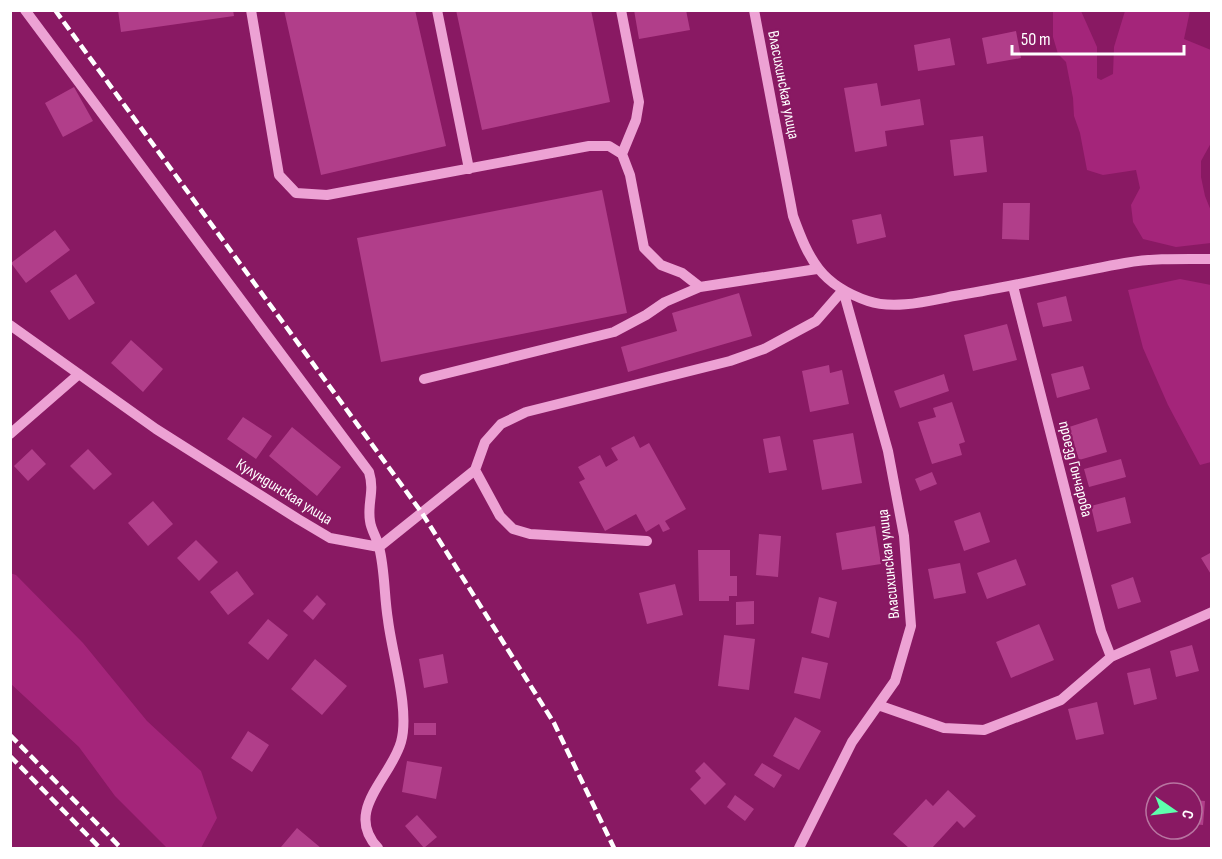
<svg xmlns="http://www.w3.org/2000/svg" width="1222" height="859" font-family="'Sofia Sans Condensed',sans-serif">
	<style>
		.green { fill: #a4257a }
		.building { fill: #b13e8a }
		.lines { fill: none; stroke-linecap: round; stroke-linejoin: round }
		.minor { stroke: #eda2d4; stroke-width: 10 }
		.rail { stroke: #fff; stroke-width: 4.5; stroke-dasharray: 10 4.5; stroke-linecap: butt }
		.labels { text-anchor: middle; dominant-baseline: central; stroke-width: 4.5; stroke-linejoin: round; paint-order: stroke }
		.street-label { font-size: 16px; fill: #fff; stroke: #891963 }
	</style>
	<rect width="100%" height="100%" fill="#891963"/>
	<path class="green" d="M1053 11H1081L1097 47V78L1101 80 1113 74 1114 47 1125 11H1190L1184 39 1211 50V143L1201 161V177L1205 196 1211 211V243L1176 247 1143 239 1133 222 1131 205 1140 188 1136 170 1103 175 1087 170 1080 133 1074 116 1073 98 1066 62 1058 54 1053 37Z
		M1180 279 1211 285V462L1200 465 1168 405 1143 348 1128 290Z
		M10 573 16 575 83 643 147 721 201 771 217 818 201 848H167L115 796 79 747 11 684Z"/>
	<path class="building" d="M118 10H233L234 16 121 32Z
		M284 10H415L446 146 321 175Z
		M456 10H591L610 102 482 130Z
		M634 10H686L690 30 639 39Z
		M1016 31 1021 58 987 64 982 38Z
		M950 38 955 65 918 71 914 45Z
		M877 83 881 106 920 99 924 125 885 131 887 146 855 152 844 88Z
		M74 87 93 121 63 137 45 103Z
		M983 136 987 172 954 176 950 140Z
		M602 190 627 313 381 362 357 238Z
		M1003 203H1030L1029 240 1002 239Z
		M881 214 886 237 857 244 852 220Z
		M55 230 70 250 26 283 11 263Z
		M76 274 95 303 69 320 50 291Z
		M739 293 752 336 628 372 621 347 677 331 672 313Z
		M1066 296 1072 321 1043 327 1037 303Z
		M1007 324 1017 360 973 371 964 335Z
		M131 340 163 369 143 392 111 363Z
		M829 365 830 373 842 370 849 404 810 412 802 371Z
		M1083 366 1090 389 1057 398 1051 374Z
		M944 374 949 391 900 408 894 391Z
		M952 402 965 442 959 444 962 455 932 464 918 422 936 417 933 408Z
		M243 417 272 436 256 459 227 439Z
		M1097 418 1107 452 1079 460 1069 427Z
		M292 427 341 467 317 496 269 456Z
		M853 433 862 483 822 490 813 440Z
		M634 436 640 448 649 443 686 509 665 521 670 529 663 532 659 524 646 532 636 514 605 531 579 482 585 479 578 467 600 455 606 467 618 460 611 448Z
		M780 436 787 470 769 473 763 439Z
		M32 449 46 464 28 481 14 466Z
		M88 449 112 474 94 490 70 466Z
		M1121 459 1126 477 1089 487 1084 469Z
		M932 472 937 484 920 491 915 479Z
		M1125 497 1131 523 1097 532 1091 506Z
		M153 501 173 524 148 546 128 523Z
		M980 512 990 542 964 551 954 521Z
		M875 526 881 564 842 570 836 533Z
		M759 534 781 536 778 577 756 575Z
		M196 540 218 562 199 581 177 558Z
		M698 550H730V576H737V596H729V601H699Z
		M1212 552V576L1201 558Z
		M1016 559 1026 585 987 599 977 573Z
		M960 563 966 593 934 599 928 569Z
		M237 571 254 594 228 615 210 592Z
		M1133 577 1141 602 1118 609 1111 585Z
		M675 584 683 615 647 624 639 593Z
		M317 595 326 604 313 620 303 611Z
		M819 597 837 602 829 638 811 633Z
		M754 601V624L736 625V602Z
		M268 619 288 635 268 660 248 643Z
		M1039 624 1054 660 1011 678 996 642Z
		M724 635 755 639 749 690 718 686Z
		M1192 645 1199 671 1176 677 1170 651Z
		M443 654 448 683 424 688 419 659Z
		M802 657 828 663 820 699 794 693Z
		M315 659 347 686 322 715 291 689Z
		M1150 668 1157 699 1134 705 1127 673Z
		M1097 702 1104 734 1076 740 1068 709Z
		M795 717 821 731 799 770 773 756Z
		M414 723H436V735H414Z
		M248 731 269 745 252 772 231 758Z
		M407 761 442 767 436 799 402 792Z
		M704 762 726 784 705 805 690 789 701 778 695 771Z
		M762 763 782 775 774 788 754 775Z
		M948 790 976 816 964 828 957 821 932 848H909L893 834 926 799 933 806Z
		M735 795 754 809 745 821 727 807Z
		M1192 800 1205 801 1203 825 1192 824Z
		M417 815 437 837 424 848 405 826Z
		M297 828 321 848 281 847Z"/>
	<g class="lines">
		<path class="minor" d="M25 10 369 472C375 492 367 503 370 521 371 530 377 538 379 547 385 570 384 596 388 620 392 654 410 710 401 742 391 778 343 811 378 848
			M251 10 279 175 296 193 327 195 589 146H609L622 154 630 175 644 248 661 265 682 273 700 287 817 269
			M437 10 469 169
			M621 10 639 102 636 120 622 154
			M754 10 793 216C809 260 821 285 868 301 894 310 928 301 954 296 1011 287 1068 273 1125 263 1153 258 1183 259 1212 259
			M1013 286 1101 631 1111 657
			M10 325 156 429 298 519 330 538 379 547
			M424 379 614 332 646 315 665 302 700 287
			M10 434 79 374
			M475 470 500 516 513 529 530 534 647 541
			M379 547 475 470 485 442 501 424 526 412 730 361 764 349 816 321 843 290
			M878 705 944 728 984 730 1061 700 1111 657 1212 612
			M799 848 852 742 895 681 911 626 904 536 888 451 843 290"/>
		<path class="rail" d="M55 10 422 513 554 723 614 848
			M10 735 121 848
			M10 756 100 848"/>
	</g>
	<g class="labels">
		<g class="street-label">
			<text transform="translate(783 85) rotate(79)">Власихинская улица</text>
			<text transform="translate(1075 469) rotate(76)">проезд Гончарова</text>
			<text transform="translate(284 492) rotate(32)">Кулундинская улица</text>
			<text transform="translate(889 564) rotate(-96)">Власихинская улица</text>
		</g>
	</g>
	<rect width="1222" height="859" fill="none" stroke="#ffffff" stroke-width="24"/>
	<g transform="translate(1174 811) rotate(104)"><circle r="28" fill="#891963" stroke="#b875a1" stroke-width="1.5"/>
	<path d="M0-4.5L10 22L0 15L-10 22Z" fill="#5effad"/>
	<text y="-9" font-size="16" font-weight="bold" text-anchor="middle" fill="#ffffff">С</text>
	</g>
	<path d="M1012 45v9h172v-9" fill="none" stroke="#ffffff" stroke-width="3"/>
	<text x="1021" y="45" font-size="18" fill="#ffffff" stroke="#891963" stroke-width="4.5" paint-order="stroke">50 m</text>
</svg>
